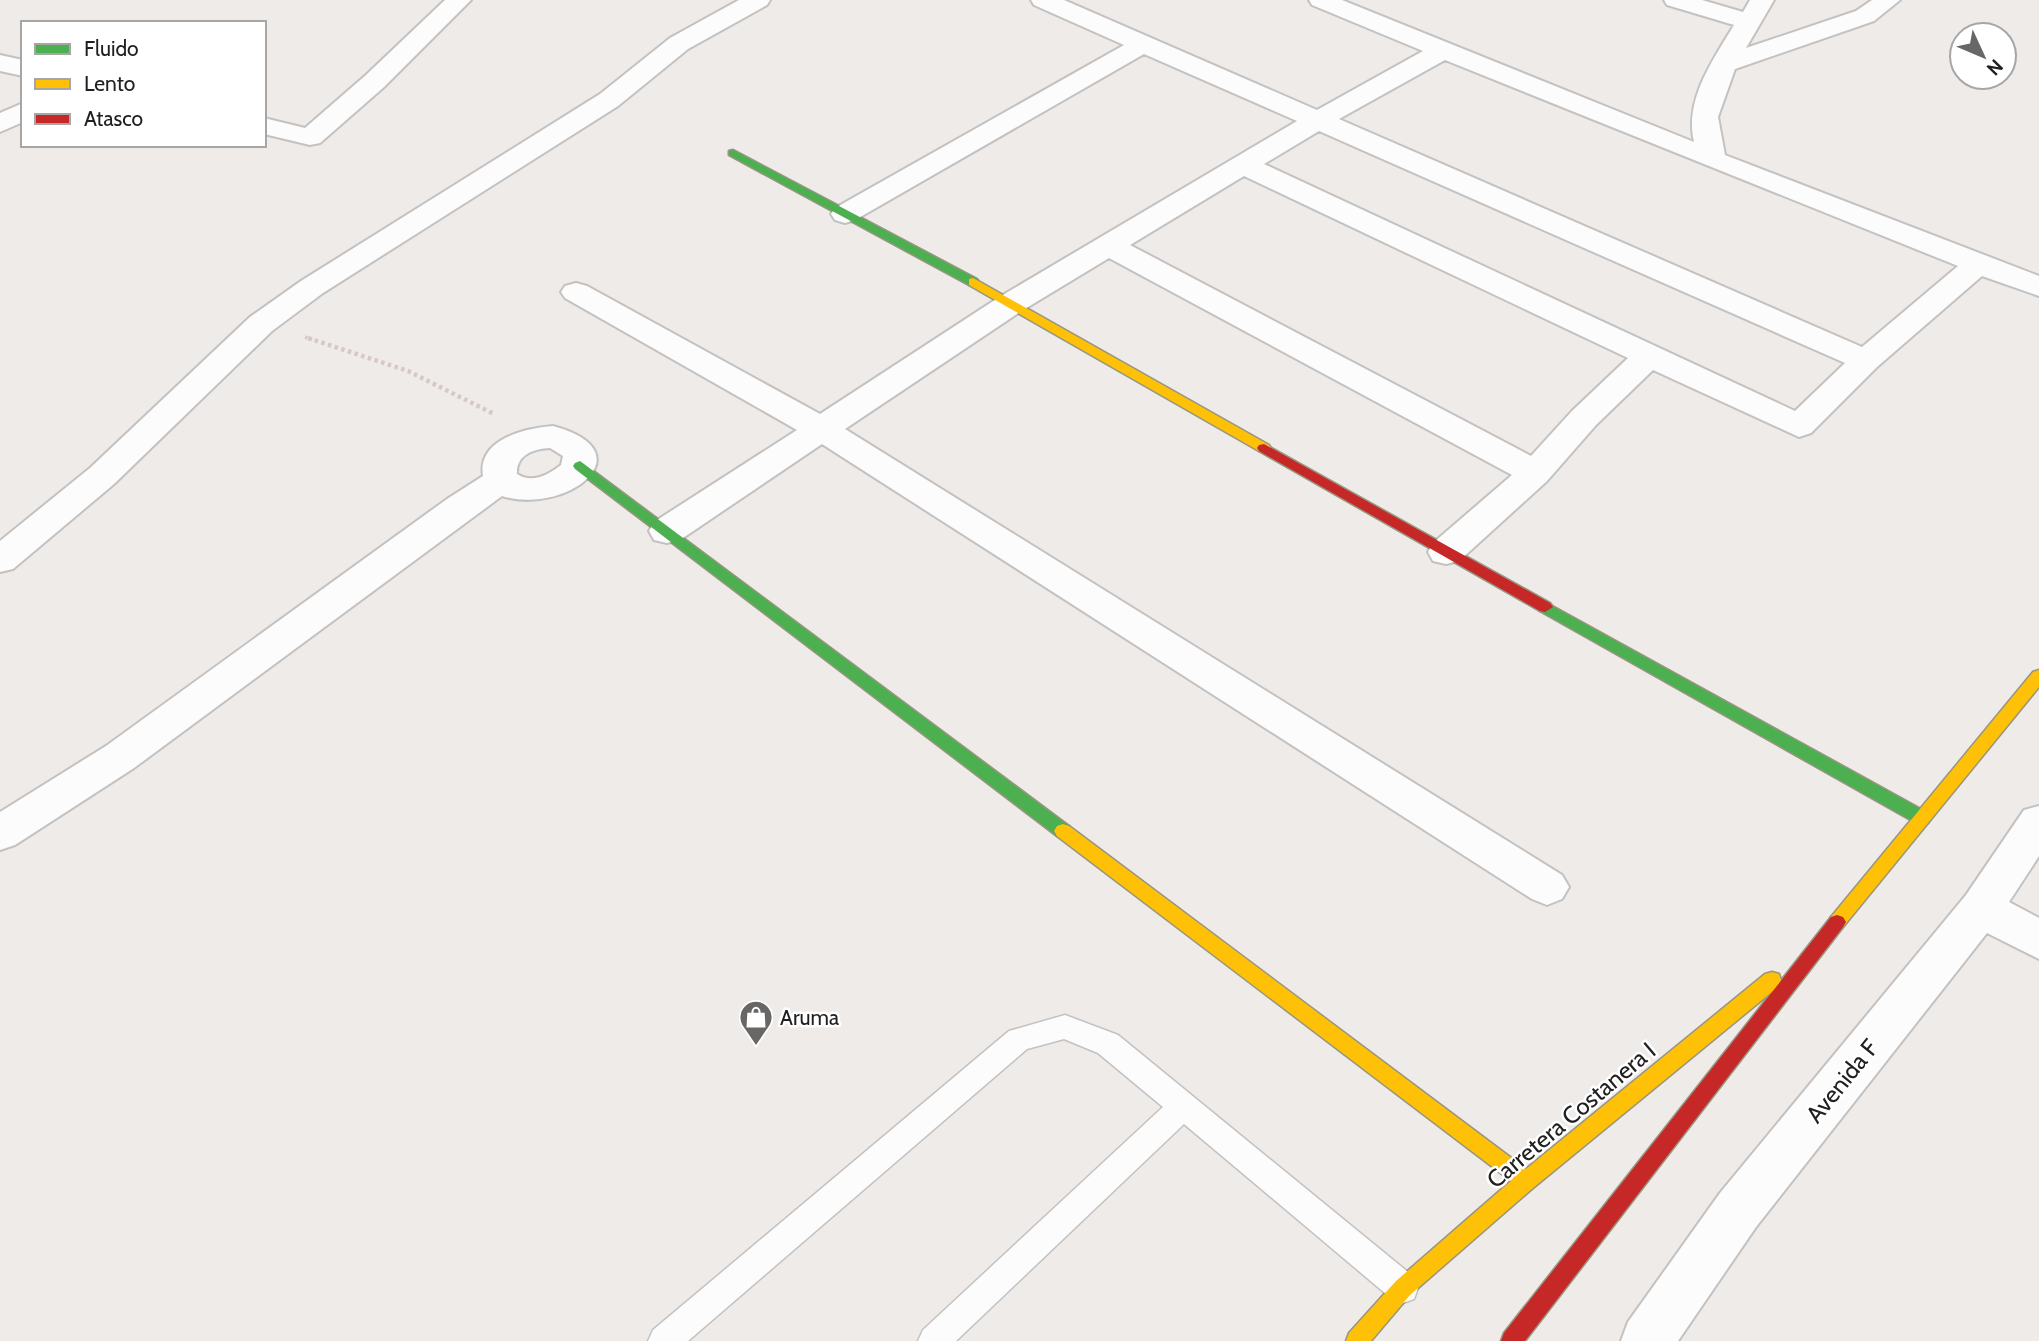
<svg xmlns="http://www.w3.org/2000/svg" width="2039" height="1341" font-family="Cabin,sans-serif">
	<style>
		.lines { fill: none; stroke-linecap: round; stroke-linejoin: round }
		.lane-casing { stroke: #c4c2c1; stroke-width: 3 }
		.street-casing { stroke: #c4c2c1; stroke-width: 4 }
		.fast-casing { stroke: #989581; stroke-width: 3 }
		.slow-casing { stroke: #989581; stroke-width: 3 }
		.jam-casing { stroke: #989581; stroke-width: 3 }
		.path-far1 { stroke: #d7c8c8; stroke-width: 3.5; stroke-dasharray: 2.5 2.5; stroke-linecap: butt }
		.path { stroke: #d7c8c8; stroke-width: 4.5; stroke-dasharray: 3.5 3.5; stroke-linecap: butt }
		.lane { fill: #fcfcfc; fill-rule: evenodd }
		.street { fill: #fcfcfc; fill-rule: evenodd }
		.fast { fill: #4caf50; fill-rule: evenodd }
		.slow { fill: #ffc107; fill-rule: evenodd }
		.jam { fill: #c62828; fill-rule: evenodd }
		.labels { text-anchor: middle; dominant-baseline: central; stroke-width: 5; stroke-linejoin: round; paint-order: stroke }
		.poi-label { font-size: 21px; fill: #202020; stroke: #fff; text-anchor: start }
		.near-street-label { font-size: 24px; fill: #202020; stroke: #fff }
	</style>
	<rect width="100%" height="100%" fill="#eeebe9"/>
	<g class="lines">
		<defs>
			<path id="lane" d="M1065 1015 1118 1035 1414 1277 1418 1288 1414 1299 1403 1303 1392 1299 1184 1124 956 1341H918L923 1330 1163 1107 1098 1053 1064 1039 1027 1049 688 1341H648L653 1330 1009 1031Z"/>
			<path id="street" d="M445 0H471L384 87 320 143 310 145 264 134V118L305 128 366 75Z
				M739 0H770L767 5 688 49 618 106 323 293 272 331 114 484 13 569 0 572V541L90 468 250 317 301 281 600 94 670 38Z
				M1031 0H1064L1317 110 1423 51 1312 5 1309 0H1342L1694 142C1684 100 1713 60 1734 25L1667 5 1664 0H1702L1743 12 1750 0H1774L1746 48 1856 11 1872 0H1900L1874 21 1735 69 1718 117 1725 155 2039 276V296L1982 276 1877 367 1811 433 1799 437 1653 370 1596 425 1547 481 1459 561 1446 564 1433 561 1428 552 1433 543 1512 475 1109 258 1023 310 845 429 1562 875 1569 887 1562 899 1547 905 1532 899 822 444 680 540 667 543 654 540 649 531 654 522 797 430 565 298 561 292 565 286 576 283 587 286 820 414 1001 296 1297 121 1144 54 855 220 845 223 835 220 831 214 835 208 1124 45 1034 5ZM1445 60 1958 266 1862 347 1339 119ZM1319 131 1845 363 1795 411 1264 164ZM1244 176 1628 358 1572 411 1531 456 1130 245Z
				M0 55 23 60V76L0 71Z
				M23 103V122L0 132V113Z
				M553 426C649 452 566 516 502 496L134 768 15 845 0 850V812L106 746 447 499 483 476C477 439 526 428 553 426ZM550 448 563 456 561 465C548 475 532 484 517 474 516 455 533 449 550 448Z
				M2039 806V856L2009 902 2039 918V959L1987 933 1756 1227 1678 1341H1621L1628 1322 1720 1193 1966 895 2024 810Z"/>
			<path id="fast" d="M733 150 977 279 979 282 977 285H969L729 155V151Z
				M580 461 1069 826 1072 831 1069 836 1063 838 1057 836 575 469 573 466 575 463Z
				M1545 602 1928 813 1931 818 1928 823H1916L1540 611 1537 607 1540 603Z"/>
			<path id="slow" d="M973 278 1269 445 1271 448 1264 452 1259 451 969 285V279Z
				M2039 670V687L1843 927 1837 929 1831 927 1828 922 1831 917 2033 672Z
				M1063 824 1069 826 1526 1169 1765 974 1772 972 1779 974 1781 980 1779 986 1533 1188 1410 1295 1371 1341H1346L1349 1333 1396 1281 1511 1181 1057 836 1054 831 1057 826Z"/>
			<path id="jam" d="M1264 444 1550 603 1553 607 1545 612 1540 611 1259 451 1257 448 1259 445Z
				M1837 915 1843 917 1846 922 1843 927 1525 1341H1501L1504 1333 1831 917Z"/>
		</defs>
		<use href="#lane" class="lane-casing"/>
		<use href="#street" class="street-casing"/>
		<use href="#fast" class="fast-casing"/>
		<use href="#slow" class="slow-casing"/>
		<use href="#jam" class="jam-casing"/>
		<path class="path-far1" d="M305 337 314 340"/>
		<path class="path" d="M308 338 408 371 494 414"/>
		<use href="#lane" class="lane"/>
		<use href="#street" class="street"/>
		<use href="#fast" class="fast"/>
		<use href="#slow" class="slow"/>
		<use href="#jam" class="jam"/>
	</g>
	<defs>
		<symbol id="shop-pin" viewBox="-11 -11 22 30"><path d="M0 17L-7.5 6A9.5 9.5 0 1 1 7.5 6Z" fill="#686766" stroke="#fff"/><path d="M-5-2.5h2.3a2.7 3.5 0 0 1 5.4 0H5L5.5 6h-11ZM-1.5-2.5h3a1.5 2.3 0 0 0-3 0Z" fill="#fff"/></symbol>
	</defs>
	<g fill-rule="evenodd">
		<use href="#shop-pin" x="737" y="998" width="38" height="52"/>
	</g>
	<g class="labels">
		<g class="poi-label">
			<text x="780" y="1017">Aruma</text>
		</g>
		<g class="near-street-label">
			<text transform="translate(1842 1081) rotate(-51)">Avenida F</text>
			<text transform="translate(1571 1115) rotate(-40)">Carretera Costanera I</text>
		</g>
	</g>
	<rect x="21" y="21" width="245" height="126" fill="#ffffff" stroke="#a6a6a6" stroke-width="2"/>
	<rect x="35" y="44" width="35" height="10" fill="#4caf50" stroke="#a6a6a6" stroke-width="2"/>
	<text x="84" y="56" font-size="21" fill="#202020">Fluido</text>
	<rect x="35" y="79" width="35" height="10" fill="#ffc107" stroke="#a6a6a6" stroke-width="2"/>
	<text x="84" y="91" font-size="21" fill="#202020">Lento</text>
	<rect x="35" y="114" width="35" height="10" fill="#c62828" stroke="#a6a6a6" stroke-width="2"/>
	<text x="84" y="126" font-size="21" fill="#202020">Atasco</text>
	<g transform="translate(1983 56) rotate(134)"><circle r="33" fill="#ffffff" stroke="#a6a6a6" stroke-width="2"/>
	<path d="M0-5L12 26L0 18L-12 26Z" fill="#686766"/>
	<text y="-10" font-size="19" font-weight="bold" text-anchor="middle" fill="#202020">N</text>
	</g>
</svg>
